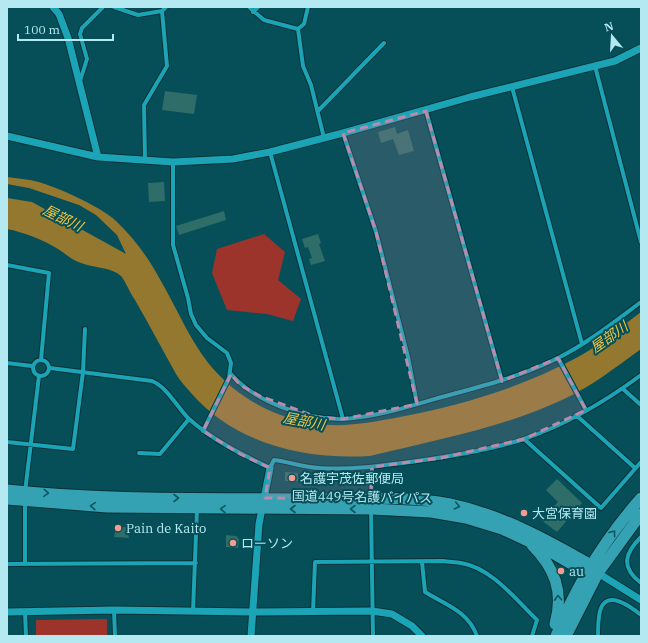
<svg xmlns="http://www.w3.org/2000/svg" width="648" height="643" font-family="'IBM Plex Serif','Noto Sans JP',serif">
	<style>
		.green { fill: #9d342c }
		.water { fill: #94782f }
		.building { fill: #2e6d68 }
		.lines { fill: none; stroke-linecap: round; stroke-linejoin: round }
		.minor-casing { stroke: #0a3237; stroke-width: 6 }
		.tertiary-casing { stroke: #0a3237; stroke-width: 9 }
		.trunk-casing { stroke: #0a3237; stroke-width: 13 }
		.minor { stroke: #1ba4b5; stroke-width: 4 }
		.tertiary { stroke: #1ba4b5; stroke-width: 7 }
		.trunk { stroke: #34a2b2; stroke-width: 11 }
		.oneway { stroke: #0b5761 }
		.marked { fill: #bb8bae; fill-opacity: 0.2; stroke: #bb8bae; stroke-width: 3; stroke-dasharray: 8 5; stroke-linejoin: round }
		.poi-dot { fill: #f59c91; stroke: #064f58; stroke-width: 1.5 }
		.labels { text-anchor: middle; dominant-baseline: central; stroke-width: 4; stroke-linejoin: round; paint-order: stroke }
		.poi-label { font-size: 13px; fill: #b5e9f1; stroke: #064f58; text-anchor: start }
		.street-label { font-size: 13px; fill: #b5e9f1; stroke: #064f58 }
		.water-label { font-size: 14px; font-style: italic; fill: #f5c53e; stroke: #064f58 }
	</style>
	<rect width="100%" height="100%" fill="#064f58"/>
	<path class="green" d="M264 234 285 252 278 280 301 299 293 321 267 314 227 310 212 273 217 249Z
		M107 619V636H36V620Z"/>
	<path class="water" d="M7 177C15 178 22 179 30 180 52 184 100 206 116 221 135 239 150 260 162 283 180 314 193 348 218 374 247 405 290 424 331 425 354 426 378 421 400 417 462 405 523 387 578 357 600 345 621 327 641 312V349C616 367 591 387 562 400 502 428 435 440 370 456 305 460 235 444 191 393 186 387 180 381 176 374 162 349 149 324 135 300 130 293 126 282 121 276 111 267 95 268 84 264 73 261 67 255 58 249 44 240 23 232 7 229V198L32 202 126 254 117 235 96 215 79 205 29 188 7 184Z"/>
	<path class="building" d="M165 91 197 95 194 114 162 110Z
		M395 127 397 134 408 130 414 151 399 155 393 139 381 143 378 132Z
		M164 182 165 201 149 202 148 183Z
		M224 211 226 220 179 235 176 226Z
		M318 234 321 243 319 244 325 261 311 265 309 259 312 258 308 247 305 248 302 239Z
		M285 472 298 473V481H285Z
		M557 479 582 503 557 532 541 520 558 502 546 490Z
		M116 527H126L129 538 114 537Z
		M226 535 236 536 239 539 238 548 226 547Z"/>
	<g class="lines">
		<defs>
			<path id="minor" d="M114 7 138 15 162 11
				M249 7 264 20 298 29
				M253 12 258 7
				M298 29 303 66 311 85 324 138
				M298 29 304 24 308 7
				M595 66 641 242
				M80 81 87 59 80 34 82 28 103 7
				M512 87 582 344
				M318 111 384 43
				M426 111 502 381
				M343 133 376 232 408 357 417 404
				M270 152 343 419
				M145 161 144 105 167 66 162 11 166 7
				M173 162V245L188 298 191 314 196 325 207 338 227 353 231 363 229 378 203 431
				M7 265 49 273 41 360
				M558 358 586 410
				M33 368a8 8 0 1 1 16 0a8 8 0 1 1-16 0Z
				M7 363 32 366
				M50 368 152 381C167 387 177 407 188 418 212 440 241 454 270 468L274 460C289 462 304 467 319 468 350 470 380 466 410 462 448 457 487 451 524 439 565 425 606 401 641 375
				M231 374C255 402 307 420 343 419 375 417 408 407 438 398 479 387 520 377 558 358 588 343 614 322 641 302
				M623 389 641 405
				M576 415 635 468
				M524 439 601 508 641 462
				M7 442 73 449 83 372 85 329
				M139 453 160 454 189 419
				M25 492 39 376
				M371 497 372 467
				M371 510 373 636
				M641 537C625 553 620 567 641 583
				M422 562 425 592C446 605 468 611 477 636
				M7 564 196 563
				M25 564V501
				M114 610 115 636
				M193 611 197 509
				M25 612 26 636
				M313 612 315 562 443 561C449 562 455 562 461 563 492 568 516 600 537 620L532 636
				M598 636C598 628 598 619 600 611 606 588 631 607 641 615"/>
			<path id="tertiary" d="M53 7 59 14 68 38 98 157
				M7 136 98 157 173 162 233 159 270 152 343 133 470 97 615 61 641 48
				M598 573 641 600
				M7 612 114 610 252 612 372 611 392 614 412 626 422 636
				M251 636 259 524 270 468"/>
			<path id="trunk" d="M7 490C108 501 210 498 312 499 357 499 406 495 450 504 502 515 546 539 591 565L598 573
				M7 499 107 507 371 509 431 512 466 518 502 529 547 550 587 573H598
				M532 545C555 568 564 592 555 624
				M556 636C576 585 605 539 641 498
				M566 636 598 573 641 514"/>
		</defs>
		<use href="#minor" class="minor-casing"/>
		<use href="#tertiary" class="tertiary-casing"/>
		<use href="#trunk" class="trunk-casing"/>
		<use href="#minor" class="minor"/>
		<use href="#tertiary" class="tertiary"/>
		<use href="#trunk" class="trunk"/>
	</g>
	<defs><path id="oneway-chevron" d="M-2-3.5L2.5 0L-2 3.5" fill="none" stroke-width="1.6" stroke-linecap="round" stroke-linejoin="round"/></defs>
	<g class="oneway">
		<use href="#oneway-chevron" transform="translate(46 493) rotate(4)"/>
		<use href="#oneway-chevron" transform="translate(176 498)"/>
		<use href="#oneway-chevron" transform="translate(93 506) rotate(-177)"/>
		<use href="#oneway-chevron" transform="translate(457 506) rotate(13)"/>
		<use href="#oneway-chevron" transform="translate(223 509) rotate(-179)"/>
		<use href="#oneway-chevron" transform="translate(293 509) rotate(-180)"/>
		<use href="#oneway-chevron" transform="translate(353 509) rotate(-180)"/>
		<use href="#oneway-chevron" transform="translate(613 533) rotate(-53)"/>
		<use href="#oneway-chevron" transform="translate(558 598) rotate(-93)"/>
	</g>
	<path class="marked" d="M426 111 502 381 558 358 586 410 524 439 441 458 372 467 371 499 265 498 270 468 240 454 203 431 231 374 240 385 260 396 317 417 343 419 417 404 376 232 343 133Z"/>
	<g class="poi-dot">
		<circle cx="292" cy="478" r="4"/>
		<circle cx="524" cy="513" r="4"/>
		<circle cx="118" cy="528" r="4"/>
		<circle cx="233" cy="543" r="4"/>
		<circle cx="561" cy="571" r="4"/>
	</g>
	<g class="labels">
		<g class="poi-label">
			<text x="300" y="478">名護宇茂佐郵便局</text>
			<text x="532" y="513">大宮保育園</text>
			<text x="126" y="528">Pain de Kaito</text>
			<text x="241" y="543">ローソン</text>
			<text x="569" y="571">au</text>
		</g>
		<g class="street-label">
			<text transform="translate(362 497) rotate(1)">国道449号名護バイパス</text>
		</g>
		<g class="water-label">
			<text transform="translate(63 218) rotate(26)">屋部川</text>
			<text transform="translate(609 337) rotate(-35)">屋部川</text>
			<text transform="translate(304 421) rotate(11)">屋部川</text>
		</g>
	</g>
	<rect width="648" height="643" fill="none" stroke="#b5e9f1" stroke-width="16"/>
	<g transform="translate(612 36) rotate(342)" stroke="#064f58" stroke-width="3" paint-order="stroke">
	<path d="M0-3L7 15L0 10L-7 15Z" fill="#b5e9f1"/>
	<text y="-6" font-size="11" font-weight="bold" text-anchor="middle" fill="#b5e9f1">N</text>
	</g>
	<path d="M18 34v6h95v-6" fill="none" stroke="#b5e9f1" stroke-width="2"/>
	<text x="24" y="34" font-size="12" fill="#b5e9f1" stroke="#064f58" stroke-width="3" paint-order="stroke">100 m</text>
</svg>
